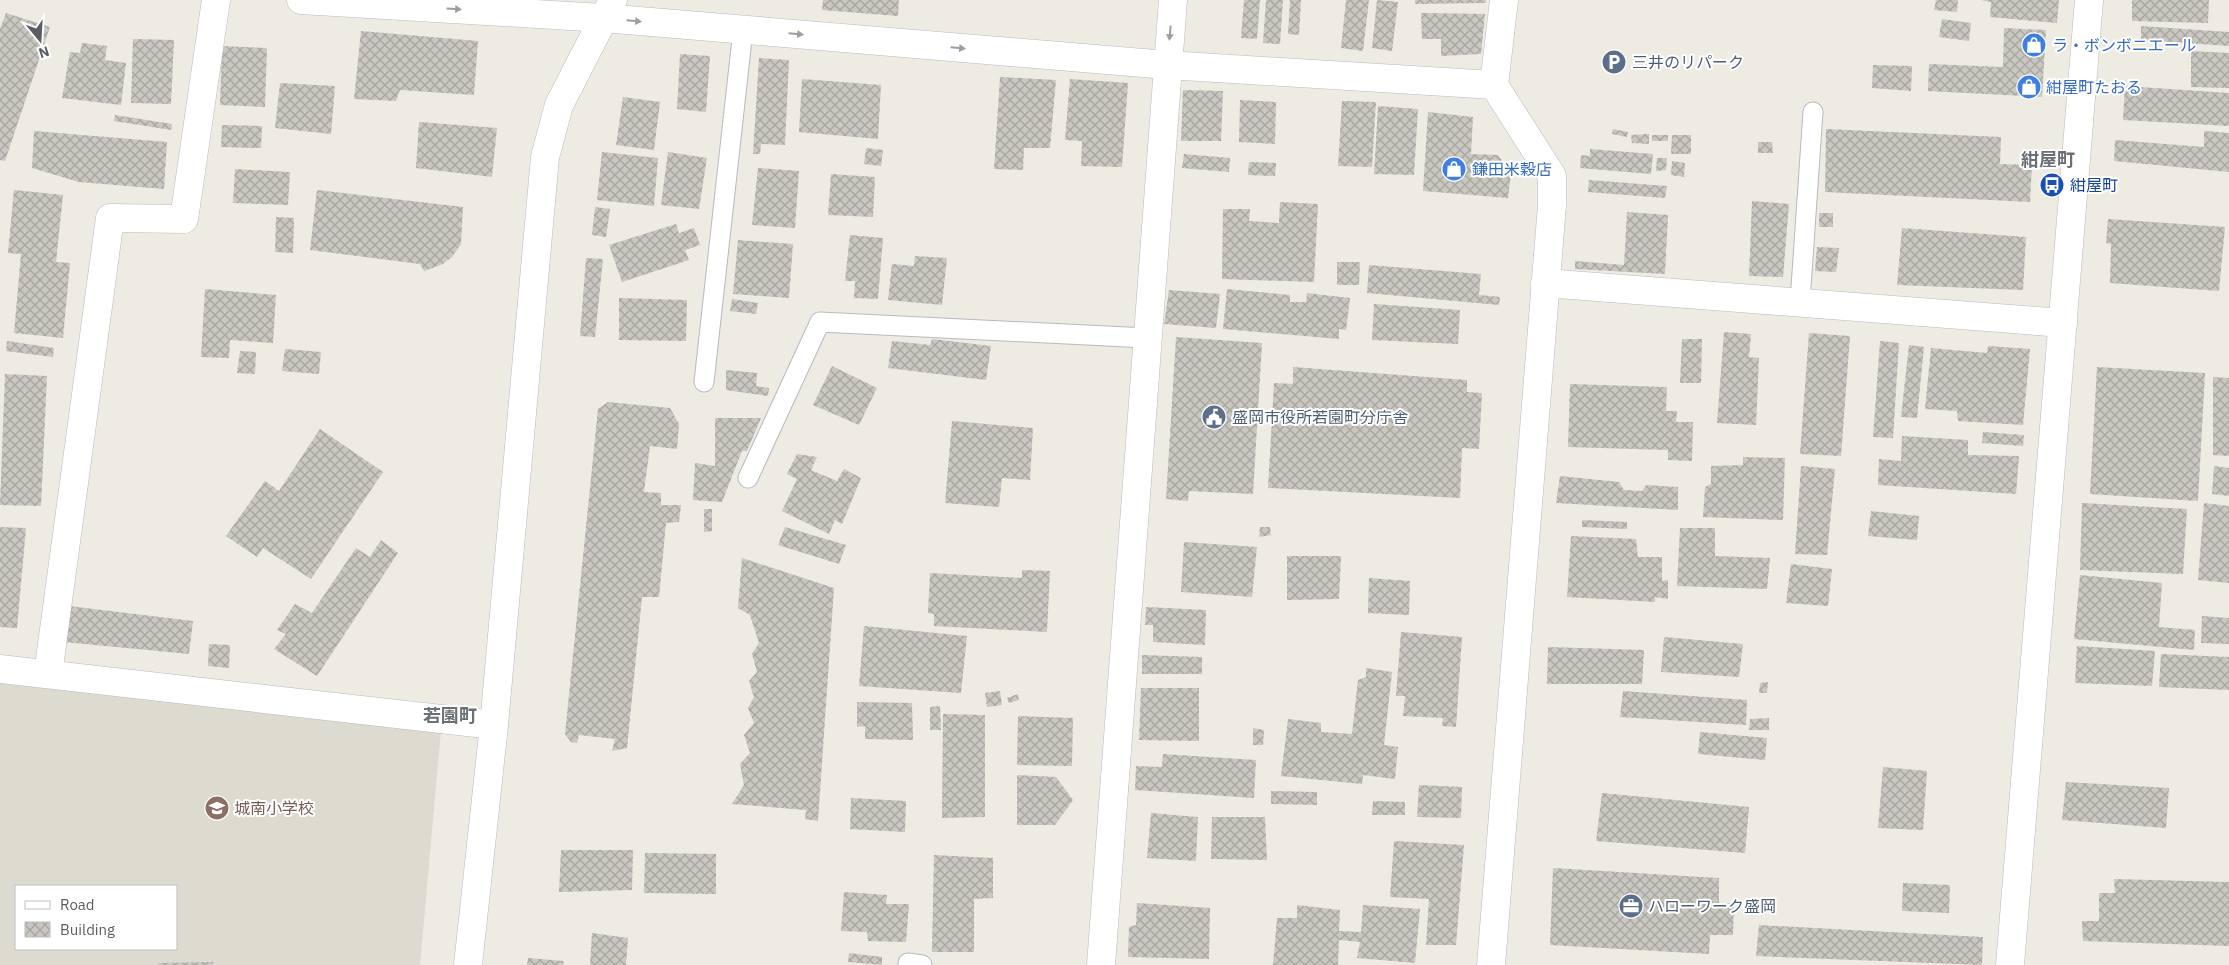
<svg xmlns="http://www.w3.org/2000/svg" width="2229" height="965" font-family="'IBM Plex Sans','Noto Sans JP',sans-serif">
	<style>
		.education { fill: #dddad0; fill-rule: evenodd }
		.building { fill: url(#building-cross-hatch) }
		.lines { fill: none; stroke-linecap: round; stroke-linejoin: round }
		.service-casing { stroke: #b7babf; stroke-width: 21 }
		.minor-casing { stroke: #b7babf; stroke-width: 29 }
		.tertiary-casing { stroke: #b7babf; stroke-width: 29 }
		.service { stroke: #fff; stroke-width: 19 }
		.minor { stroke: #fff; stroke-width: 28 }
		.tertiary { stroke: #fff; stroke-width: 28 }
		.oneway { fill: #9c9ea1 }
		.labels { text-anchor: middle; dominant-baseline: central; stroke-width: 4; stroke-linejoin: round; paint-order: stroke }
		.shop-label { font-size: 16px; fill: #366cbe; stroke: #fff; text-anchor: start }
		.service-label { font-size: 16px; fill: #4e5e75; stroke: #fff; text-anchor: start }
		.transit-label { font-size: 16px; fill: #164399; stroke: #fff; text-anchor: start }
		.education-label { font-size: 16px; fill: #785e54; stroke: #fff; text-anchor: start }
		.neighbourhood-label { font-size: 18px; font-weight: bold; fill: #6b7075; stroke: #fff }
	</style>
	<defs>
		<pattern id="building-cross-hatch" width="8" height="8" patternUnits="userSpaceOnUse" patternTransform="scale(1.25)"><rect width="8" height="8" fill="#cac7c1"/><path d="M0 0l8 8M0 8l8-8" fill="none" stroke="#a7a5a0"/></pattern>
	</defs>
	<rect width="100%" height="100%" fill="#edebe2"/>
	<path class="education" d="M0 679 441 730 420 965H0ZM16 886H176V949H16Z"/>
	<path class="building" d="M823 0H899L898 16 822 10Z
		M1244 0H1260L1257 39 1241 38Z
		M1266 0H1283L1280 44 1263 43Z
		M1290 0H1301L1299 35 1288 34Z
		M1346 0H1369L1363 51 1341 48Z
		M1377 0 1398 2 1392 51 1372 48Z
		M1415 0H1486V3L1415 4Z
		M1936 0H1958L1957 12 1934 10Z
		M1981 0H2059L2057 23 1990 17 1991 2Z
		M2132 0H2209L2208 23 2132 21Z
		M6 13 50 27 5 161 0 160V29Z
		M1421 13 1485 14 1481 54 1441 56V39H1422Z
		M1942 19 1971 23 1969 41 1939 37Z
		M2141 26 2229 32V46L2141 40Z
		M2004 28 2046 30 2042 97 1928 91 1929 64 2003 67Z
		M361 31 478 41 474 95 400 90 396 101 354 99Z
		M133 39 174 40 171 104 131 103Z
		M82 43 107 46 105 60 126 63 121 105 62 98 70 52 80 53Z
		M222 46 267 48 265 107 220 105Z
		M2191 51 2229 53V88L2191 87Z
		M680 54 710 56 706 112 677 109Z
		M759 58 789 60 785 145 761 144 760 154H753Z
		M1873 65 1912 66 1911 91 1872 88Z
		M1000 77 1056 80 1050 148H1024L1023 170 994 169Z
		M802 79 881 85 878 139 799 132Z
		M1070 79 1128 83 1122 167 1081 166 1082 141 1065 140Z
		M280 83 335 86 331 134 275 128Z
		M2125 86 2229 93V126L2123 120Z
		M1183 90 1223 91 1221 141H1181Z
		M623 97 660 102 654 150 616 145Z
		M1240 100 1276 102 1275 144 1239 142Z
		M1342 101 1376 102 1372 167 1338 166Z
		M1378 106 1418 109 1414 175 1374 174Z
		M1428 112 1473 117 1471 154 1498 155 1511 173 1508 198 1423 191Z
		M115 115 172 124 171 130 114 121Z
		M419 122 497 128 492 177 416 168Z
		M222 125 262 126 261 148 221 147Z
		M1613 129 1628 132 1627 137 1612 134Z
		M1826 129 2001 137 2000 164 2032 165 2030 202 1825 192Z
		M34 131 167 142 164 189 79 182 32 168Z
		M2204 131 2229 133V172L2114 161 2115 140 2204 147Z
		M1649 134V144L1632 143 1631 135Z
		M1652 135H1668V141H1652Z
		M1672 135H1691V154H1671Z
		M1758 142H1772L1773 153H1758Z
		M866 148 883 150 881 166 864 164Z
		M1590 149 1653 154 1651 174 1580 168 1581 155 1590 156Z
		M602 152 658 158 654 206 597 200Z
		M668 152 707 158 699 209 661 205Z
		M1184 154 1230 158 1229 172 1182 168Z
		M1657 158H1667L1666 170 1656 171Z
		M1672 161 1685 163 1684 177 1671 175Z
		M1249 162 1276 163 1275 176 1248 175Z
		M758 168 799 171 795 228 752 225Z
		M235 169 290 172 288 205 233 203Z
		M831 174 875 177 873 217 828 215Z
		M1589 180 1667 186 1665 198 1588 192Z
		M14 190 63 195 56 262 70 263 63 338 14 333 21 254 8 253Z
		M317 190 463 207 461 244 452 257 443 264 424 271 420 264 310 250Z
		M1752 201 1789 204 1783 277 1749 276Z
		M1280 202 1318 204 1314 282 1222 279 1223 209H1250L1249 221 1279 223Z
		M595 207 610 209 606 237 592 235Z
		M1627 212 1668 215 1665 274 1575 269V261L1624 265Z
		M1819 213H1833V227H1819Z
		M276 217 294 218 293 253 275 252Z
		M2108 219 2225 227 2219 291 2110 283 2111 244 2106 243Z
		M676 224 679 233 694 228 700 245 685 250 689 260 622 282 609 245Z
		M1902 228 2026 237 2023 290 1897 285Z
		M850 235 883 238 878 299 854 298 855 281H845Z
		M738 240 793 244 789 298 733 294Z
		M1817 247 1839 248 1836 272 1815 271Z
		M915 256 947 258 942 305 888 300 892 264 914 266Z
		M586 258 603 259 595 337 580 336Z
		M1337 262H1360L1359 285H1337Z
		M1369 265 1481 274 1479 295 1500 297 1499 305 1367 293Z
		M205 289 276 295 273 343 230 340 229 358 201 357Z
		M1227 289 1290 295V302H1306L1307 293 1350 298 1346 330 1339 329V339L1223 329Z
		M1169 290 1220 294 1216 328 1164 324Z
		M619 298 687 300 686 341 619 340Z
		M732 299 758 303 756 314 730 311Z
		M1374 304 1460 310 1458 344 1372 340Z
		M1724 332 1751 334 1749 357 1759 358 1756 425 1717 423Z
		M1809 333 1850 336 1841 456 1800 454Z
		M1176 337 1262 343 1253 494 1189 491 1188 501 1166 499Z
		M932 339 991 346 986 380 888 368 892 341 930 345Z
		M1682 339H1702L1701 383H1680Z
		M7 341 54 348 53 357 6 351Z
		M1880 341 1899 343 1893 438 1873 437Z
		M1909 345 1924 347 1917 418 1901 417Z
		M1988 346 2030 349 2023 425 1958 421 1957 411 1925 409 1931 348 1987 353Z
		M285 349 321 352 319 374 282 371Z
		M240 351 256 352 255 374 237 373Z
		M832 366 877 388 859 425 813 405Z
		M1293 367 1467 380V392L1482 393 1479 449 1462 448 1460 498 1268 488 1274 383 1293 384Z
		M2097 367 2205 373 2198 501 2090 494Z
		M726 370 757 373 756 386 769 388 768 396 726 390Z
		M5 374 47 376 41 506 0 505Z
		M2213 377 2229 378V456L2213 455Z
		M1570 384 1667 387 1666 411H1677L1676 422H1693L1692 461 1668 460V450L1568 447Z
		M608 402 670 408 679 424 677 449 650 446 644 492 661 493V505H681L679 522 666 523 659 597H642L627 748 612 751 615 739 579 735 577 743 571 742 565 734 598 409Z
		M715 418H761L747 451H742L722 502 693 500 695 463 715 466Z
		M952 421 1033 428 1030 480 1002 478 999 507 945 503Z
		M320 429 383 472 311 579 263 548 257 557 226 536 265 481 279 491Z
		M1983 432 2024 435 2023 446 1982 443Z
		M1902 436 1968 440V455L2019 456 2016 494 1878 485 1879 459 1901 461Z
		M797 454 817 457 811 470 837 481 844 469 861 478 842 524 835 520 829 534 782 511 797 479 787 474Z
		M1743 457 1785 458 1783 520 1703 517 1705 487 1711 484V466L1743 465Z
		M1801 466 1835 469 1827 555 1795 554Z
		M2214 466 2229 468V496L2212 494Z
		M1560 476 1619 482 1624 490 1642 491 1646 485 1678 487V510L1556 503Z
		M2082 503 2187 509 2183 574 2080 570Z
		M2204 503 2229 506V583L2198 580Z
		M704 509H712V531L704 532Z
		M1871 511 1919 516 1917 540 1868 536Z
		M1582 520 1627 522V529L1582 527Z
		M0 527 26 528 17 628 0 627Z
		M785 527 846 545 839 564 778 545Z
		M1260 527H1270L1271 535 1259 537Z
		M1680 528H1715V556L1770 558 1767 589 1677 586Z
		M1571 536 1636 539 1638 557H1662V581L1668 580V599L1655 597V602L1567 597Z
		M381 540 398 553 317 676 274 649 286 634 277 630 295 604 312 613 356 548 370 557Z
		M1184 542 1257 547 1252 597 1181 592Z
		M1287 556H1341L1339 599 1287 600Z
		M742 558 834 588 818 821 805 819 806 810 732 804 744 785 740 764 750 753 744 735 754 723 748 708 754 697 749 681 757 672 752 654 759 643 750 615 738 608Z
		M1791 564 1832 569 1828 606 1786 603Z
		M1022 570 1050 571 1047 632 934 626V614L928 613 930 573 1022 578Z
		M2080 575 2162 583 2159 627 2195 630 2194 650 2074 639Z
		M1369 578 1410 581 1409 615 1368 613Z
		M69 606 193 621 189 654 64 642Z
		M1146 607 1206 610 1205 645 1153 642V625H1145Z
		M2202 616 2229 618V644L2201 643Z
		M864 626 967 636 961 693 859 686Z
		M1401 632 1462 637 1456 727 1442 726 1443 718 1403 716 1405 696H1396Z
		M1664 637 1743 644 1739 677 1661 672Z
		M209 644 230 645 229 668 208 666Z
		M2077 646 2155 651 2152 686 2075 683Z
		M1548 647 1644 650 1642 684H1547Z
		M2161 654 2229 657V690L2159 687Z
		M1142 655 1202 657V674H1142Z
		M1366 668 1392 672 1384 745 1398 747 1395 779 1363 775 1362 784 1281 776 1288 719 1321 723V732L1352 734 1358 680 1366 677Z
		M1768 682 1767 693H1759L1760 683Z
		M1141 688H1199V741L1139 740Z
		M1000 691 1002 705 987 707 985 693Z
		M1623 691 1747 700 1746 725 1620 717Z
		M1018 694 1019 700 1009 703 1007 698Z
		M857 702 912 703 913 740 865 739V726L857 727Z
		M940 706 941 730H930V707Z
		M943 714 985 715V817L942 818Z
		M1018 716 1073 718 1072 766 1017 765Z
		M1769 718V730H1749L1750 719Z
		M1253 728 1264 730 1263 745H1253Z
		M1700 732 1767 738 1765 760 1698 754Z
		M1163 754 1256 760 1254 798 1135 790 1136 766 1162 767Z
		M1883 767 1927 771 1923 830 1878 828Z
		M1017 775 1056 777 1073 800 1055 825H1017Z
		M2066 782 2169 788 2166 828 2062 820Z
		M1419 785 1462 787 1461 818 1417 817Z
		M1271 791 1317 792V805L1271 804Z
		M1602 793 1749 807 1745 853 1596 841Z
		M851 798 906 801 905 832 850 829Z
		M1373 801 1405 802V815H1372Z
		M1151 813 1198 817 1196 861 1147 858Z
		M1212 817H1265L1267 860 1211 859Z
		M1394 841 1464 845 1456 945H1426L1429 899 1390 897Z
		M561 850H633L632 890 559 892Z
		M645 853 716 854V894L644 893Z
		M934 855 993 858V898L974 899V952H932Z
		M1553 868 1719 878V903H1734L1733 935H1710L1709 954 1550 945Z
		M2114 879 2229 882V946L2083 941 2082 921H2099V893H2115Z
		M1903 883 1950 885 1949 913 1902 911Z
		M844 892 887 895 886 904H909L906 942 868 941 867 932 841 931Z
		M1137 903 1210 908 1209 959 1128 957 1129 927 1136 925Z
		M1297 905 1340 910 1339 931 1361 932 1363 905 1420 909 1415 963 1357 958 1360 942 1339 940 1338 965H1273L1277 918H1297Z
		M1759 925 1983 937 1982 965 1756 956Z
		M592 933 628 938 626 965H590Z
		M849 953 882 957V965L848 962Z
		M528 958 564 961 563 965H527Z
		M213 962V965H158V963Z"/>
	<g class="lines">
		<defs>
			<path id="service" d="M1800 302 1813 112
				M704 382 743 30
				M748 478 820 322 1147 338
				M908 963 922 965"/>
			<path id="minor" d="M301 0 603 18 1167 65 1494 85
				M1545 283 2063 323
				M0 669 494 725
				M48 674 110 218 184 219 216 0
				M1101 965 1173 0"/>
			<path id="tertiary" d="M468 965 494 725 545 157 559 105 613 0
				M1491 965 1552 205V176L1494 85 1504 0
				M2010 965 2089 0"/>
		</defs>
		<use href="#service" class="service-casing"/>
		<use href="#minor" class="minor-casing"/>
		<use href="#tertiary" class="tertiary-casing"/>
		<use href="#service" class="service"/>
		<use href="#minor" class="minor"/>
		<use href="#tertiary" class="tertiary"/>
	</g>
	<defs><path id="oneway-solid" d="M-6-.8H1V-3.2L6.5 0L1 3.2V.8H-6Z" transform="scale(1.25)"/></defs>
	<g class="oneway">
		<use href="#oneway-solid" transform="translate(454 9) rotate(3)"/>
		<use href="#oneway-solid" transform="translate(634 21) rotate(5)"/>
		<use href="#oneway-solid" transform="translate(1170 33) rotate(95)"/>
		<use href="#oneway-solid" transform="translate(796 34) rotate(5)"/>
		<use href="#oneway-solid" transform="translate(958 48) rotate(5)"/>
	</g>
	<defs>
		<symbol id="shop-disc" viewBox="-11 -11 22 22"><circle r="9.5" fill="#3f7fe0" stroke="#fff"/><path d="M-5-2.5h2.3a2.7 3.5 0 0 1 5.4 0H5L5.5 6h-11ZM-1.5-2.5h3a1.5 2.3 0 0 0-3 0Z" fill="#fff"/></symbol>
		<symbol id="parking-disc" viewBox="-11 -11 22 22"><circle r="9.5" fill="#5c6f8a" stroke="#fff"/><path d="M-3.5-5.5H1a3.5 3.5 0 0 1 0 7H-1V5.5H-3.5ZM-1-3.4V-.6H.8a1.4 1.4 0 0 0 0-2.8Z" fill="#fff"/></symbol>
		<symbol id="bus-disc" viewBox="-11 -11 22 22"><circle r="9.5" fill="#1a4fb4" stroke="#fff"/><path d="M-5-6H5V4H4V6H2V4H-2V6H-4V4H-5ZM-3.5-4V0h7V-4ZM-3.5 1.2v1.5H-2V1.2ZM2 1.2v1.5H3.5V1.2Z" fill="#fff"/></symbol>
		<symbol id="civic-disc" viewBox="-11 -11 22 22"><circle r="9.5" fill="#5c6f8a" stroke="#fff"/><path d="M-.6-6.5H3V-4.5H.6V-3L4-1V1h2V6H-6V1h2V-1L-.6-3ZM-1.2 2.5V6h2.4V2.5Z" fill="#fff"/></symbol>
		<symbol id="school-disc" viewBox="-11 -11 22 22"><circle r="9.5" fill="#8d6e63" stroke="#fff"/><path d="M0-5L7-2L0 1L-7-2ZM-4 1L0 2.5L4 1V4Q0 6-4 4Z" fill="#fff"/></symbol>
		<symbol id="office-disc" viewBox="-11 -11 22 22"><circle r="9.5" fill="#5c6f8a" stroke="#fff"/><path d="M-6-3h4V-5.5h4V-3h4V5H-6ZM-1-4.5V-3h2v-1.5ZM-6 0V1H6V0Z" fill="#fff"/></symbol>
	</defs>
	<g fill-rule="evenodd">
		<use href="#shop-disc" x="2020" y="31" width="28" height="28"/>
		<use href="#parking-disc" x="1600" y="48" width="28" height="28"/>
		<use href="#shop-disc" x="2015" y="73" width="28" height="28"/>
		<use href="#shop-disc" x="1440" y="155" width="28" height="28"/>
		<use href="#bus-disc" x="2038" y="171" width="28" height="28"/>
		<use href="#civic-disc" x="1200" y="403" width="28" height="28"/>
		<use href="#school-disc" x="203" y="794" width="28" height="28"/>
		<use href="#office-disc" x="1617" y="892" width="28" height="28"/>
	</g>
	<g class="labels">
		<g class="shop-label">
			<text x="2052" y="45">ラ・ボンボニエール</text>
			<text x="2046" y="87">紺屋町たおる</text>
			<text x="1472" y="169">鎌田米穀店</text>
		</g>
		<g class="service-label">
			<text x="1632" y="62">三井のリパーク</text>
			<text x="1232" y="417">盛岡市役所若園町分庁舎</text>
			<text x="1648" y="906">ハローワーク盛岡</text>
		</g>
		<g class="transit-label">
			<text x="2070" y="185">紺屋町</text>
		</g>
		<g class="education-label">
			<text x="234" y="808">城南小学校</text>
		</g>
		<g class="neighbourhood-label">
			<text x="2048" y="159">紺屋町</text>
			<text x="450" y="715">若園町</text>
		</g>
	</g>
	<rect x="15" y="885" width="162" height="65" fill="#ffffff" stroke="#bdbfc1"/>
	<rect x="25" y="901" width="25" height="8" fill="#ffffff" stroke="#bdbfc1"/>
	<text x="60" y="910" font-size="15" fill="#5a5e63">Road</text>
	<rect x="25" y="922" width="25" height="15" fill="url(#building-cross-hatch)" stroke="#bdbfc1"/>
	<text x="60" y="935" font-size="15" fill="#5a5e63">Building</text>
	<g transform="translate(40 40) rotate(162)" stroke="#ffffff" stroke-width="4" paint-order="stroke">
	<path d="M0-4L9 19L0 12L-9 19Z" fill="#5a5e63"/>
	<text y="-8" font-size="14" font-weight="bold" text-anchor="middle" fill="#5a5e63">N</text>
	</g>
</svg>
